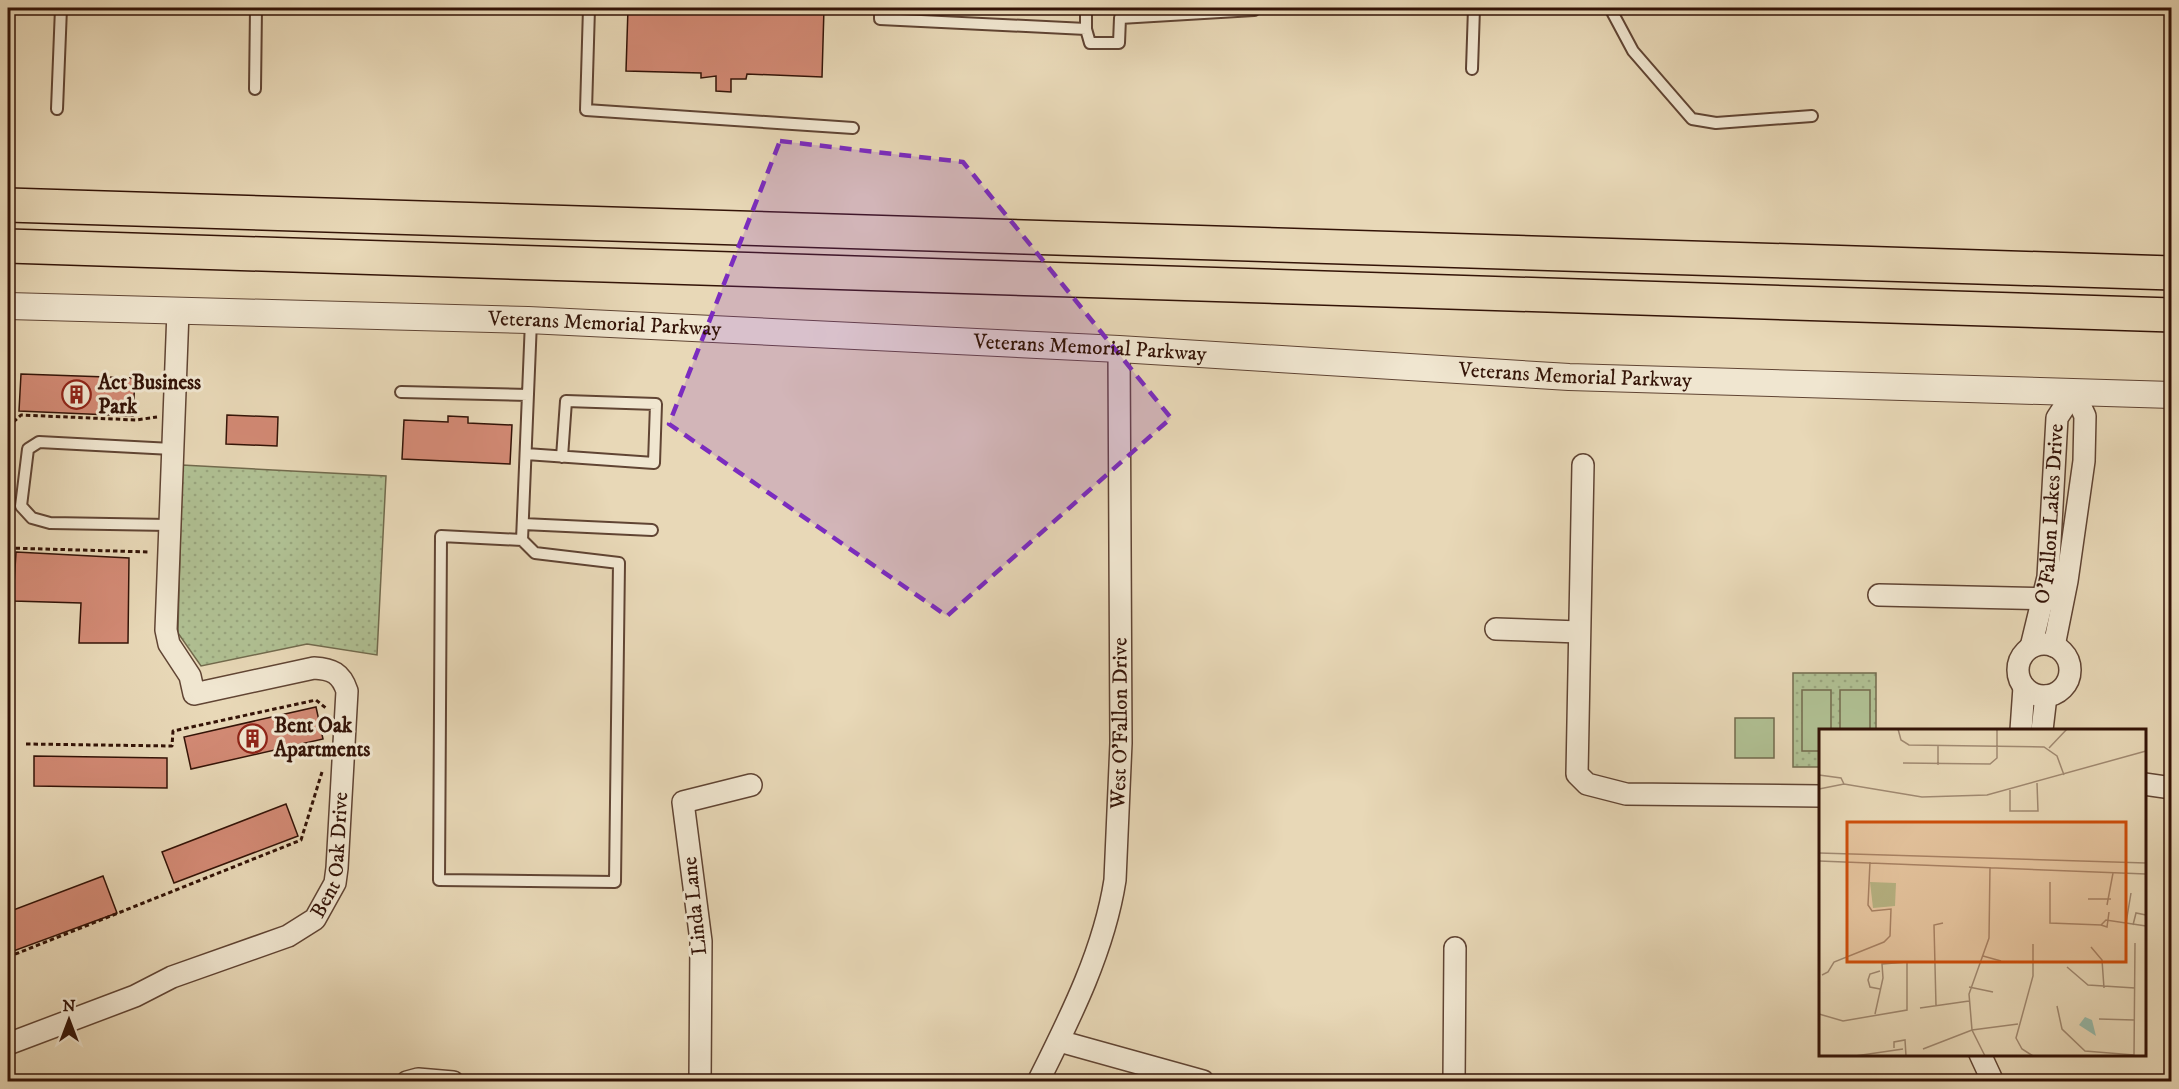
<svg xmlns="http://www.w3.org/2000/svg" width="2179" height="1089" font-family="'IM FELL DW Pica',serif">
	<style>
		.grass { fill: url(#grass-dots); stroke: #726a4d; stroke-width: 1.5 }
		.pitch { fill: #b0c093; stroke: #726a4d; stroke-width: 1.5 }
		.building { fill: #d38a75; stroke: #331307; stroke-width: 1.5 }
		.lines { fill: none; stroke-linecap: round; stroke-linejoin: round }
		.service-casing { stroke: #604433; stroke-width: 14 }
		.minor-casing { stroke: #604433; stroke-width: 24 }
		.tertiary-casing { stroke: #604433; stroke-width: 28 }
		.motorway-casing { stroke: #331307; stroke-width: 36 }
		.path { stroke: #331307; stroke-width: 3; stroke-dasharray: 4.5 3; stroke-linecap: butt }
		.service { stroke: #f0e6d0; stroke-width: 10 }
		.minor { stroke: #f0e6d0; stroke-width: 21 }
		.tertiary { stroke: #f0e6d0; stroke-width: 26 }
		.motorway { stroke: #e8d8b7; stroke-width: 33 }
		.marked { fill: #7b2cbf; fill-opacity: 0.2; stroke: #7b2cbf; stroke-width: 4.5; stroke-dasharray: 12 8; stroke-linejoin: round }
		.labels { text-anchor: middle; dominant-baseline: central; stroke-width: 6; stroke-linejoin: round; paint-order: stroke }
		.street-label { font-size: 21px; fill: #331307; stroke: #f0e6d0 }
		.poi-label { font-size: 21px; font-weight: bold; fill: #331307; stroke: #f0e6d0; text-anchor: start }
		.inset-road { fill: none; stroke: #a08971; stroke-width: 1.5 }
		.view { fill: #cd4e0b; fill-opacity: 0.15; stroke: #cd4e0b; stroke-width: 3 }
		.inset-edge { fill: none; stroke: #331307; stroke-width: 3 }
	</style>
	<defs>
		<pattern id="grass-dots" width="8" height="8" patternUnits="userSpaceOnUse" patternTransform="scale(1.5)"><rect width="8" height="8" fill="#b0c093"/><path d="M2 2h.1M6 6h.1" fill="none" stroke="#98a47d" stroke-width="1.8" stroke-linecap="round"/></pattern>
	</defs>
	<rect width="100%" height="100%" fill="#e8d8b7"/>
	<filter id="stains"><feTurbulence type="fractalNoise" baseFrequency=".00333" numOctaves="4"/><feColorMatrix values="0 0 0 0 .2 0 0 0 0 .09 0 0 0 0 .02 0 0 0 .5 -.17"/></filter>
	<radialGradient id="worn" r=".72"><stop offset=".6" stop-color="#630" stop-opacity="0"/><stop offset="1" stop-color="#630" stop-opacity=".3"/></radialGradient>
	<path class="grass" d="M182 465 386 476 377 655 307 644 201 666 178 633Z
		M1793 673H1876V730H1820V767H1793Z"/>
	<path class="pitch" d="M1802 690H1831V730H1820V751H1802Z
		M1840 690H1870V730H1840Z
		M1735 718H1774V758H1735Z"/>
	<path class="building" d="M628 8H824L822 77 747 74 746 79H731V92L716 91V76L701 78V73L626 71Z
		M21 374 135 378 133 416 19 411Z
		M227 415 278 417 277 446 226 444Z
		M448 416 468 417V423L512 425 510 464 402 459 404 420 448 422Z
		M16 552 129 558 128 643H79L81 603 13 601Z
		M316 707 323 739 191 769 184 737Z
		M34 756 167 758V788L34 786Z
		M286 804 298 836 174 883 162 852Z
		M103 876 117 913 8 953V912Z"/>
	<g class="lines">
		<defs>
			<path id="service" d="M589 8 586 110 853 128
				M880 8V19L1086 29V8
				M1610 8 1633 51 1692 119 1716 123 1812 116
				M1086 29 1090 43H1119L1120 18 1254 10 1255 8
				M1472 69 1474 8
				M255 89 256 8
				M57 109 61 8
				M401 392 528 395
				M526 454 654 463 656 404 566 401 562 457
				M523 524 652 530
				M169 525 50 523 32 518 21 506 28 449 39 442 172 449
				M522 540 535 553 619 563 615 882 439 880 441 536 522 540 531 321"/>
			<g id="minor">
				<path d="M1583 465 1577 774 1587 784 1626 794 1820 796"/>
				<path d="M1879 595 2057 599"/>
				<path d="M1496 629 1579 632"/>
				<circle cx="2044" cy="670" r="26"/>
				<path d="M2054 646 2067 581 2084 461 2085 416 2074 392"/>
				<path id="s1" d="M2031 647 2048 577 2057 418 2074 392"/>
				<path d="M2021 730 2024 687"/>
				<path d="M2042 730 2046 696"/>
				<path d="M2144 784 2172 788"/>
				<path d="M1059 1041 1203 1081"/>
				<path id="s2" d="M8 1044 135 996 172 977 288 936 315 919 335 883 337 868 347 691C341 673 332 669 314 668L194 694 190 676 169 644 166 630 178 311"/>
				<path d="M1980 1054 1993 1082"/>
				<path d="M407 1082 418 1079 453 1082"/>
				<path d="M700 1082 701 941 683 802 751 785"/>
				<path id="s3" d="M1038 1082C1070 1018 1104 951 1115 880L1121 743 1119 349"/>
				<path d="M1454 1082 1455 948"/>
			</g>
			<g id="tertiary">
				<path id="s4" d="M8 306 528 320 1119 349 1569 377 2172 395"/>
			</g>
			<path id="motorway" d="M8 205 2172 273
				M8 246 2172 315"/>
		</defs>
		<use href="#service" class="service-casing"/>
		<use href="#minor" class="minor-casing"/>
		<use href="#tertiary" class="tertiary-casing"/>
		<use href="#motorway" class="motorway-casing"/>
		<path class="path" d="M8 427 21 415 136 420 157 417
			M8 548 150 552
			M26 744 172 746 173 731 316 700 327 709
			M8 957 301 840 322 772"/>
		<use href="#service" class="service"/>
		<use href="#minor" class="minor"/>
		<use href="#tertiary" class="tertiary"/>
		<use href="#motorway" class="motorway"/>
	</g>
	<path class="marked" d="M780 141 963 162 1171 418 947 616 669 424Z"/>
	<defs>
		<symbol id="building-ring" viewBox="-11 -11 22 22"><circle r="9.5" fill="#f0e6d0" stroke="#8f2418" stroke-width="1.5"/><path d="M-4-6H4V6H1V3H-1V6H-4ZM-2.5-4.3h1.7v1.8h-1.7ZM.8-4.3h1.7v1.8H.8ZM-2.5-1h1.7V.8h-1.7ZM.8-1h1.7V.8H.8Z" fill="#8f2418"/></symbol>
	</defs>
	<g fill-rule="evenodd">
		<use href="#building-ring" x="60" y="378" width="33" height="33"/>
		<use href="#building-ring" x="236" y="722" width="33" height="33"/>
	</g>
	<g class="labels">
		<g class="street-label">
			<text stroke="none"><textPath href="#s4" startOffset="597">Veterans Memorial Parkway</textPath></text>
			<text stroke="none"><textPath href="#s4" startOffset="1083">Veterans Memorial Parkway</textPath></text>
			<text stroke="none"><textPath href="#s4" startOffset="1569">Veterans Memorial Parkway</textPath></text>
			<text stroke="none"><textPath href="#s1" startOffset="135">O'Fallon Lakes Drive</textPath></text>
			<text stroke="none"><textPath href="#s3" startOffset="374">West O'Fallon Drive</textPath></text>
			<text stroke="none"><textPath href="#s2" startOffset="400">Bent Oak Drive</textPath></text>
			<text transform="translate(695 906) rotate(-96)">Linda Lane</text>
		</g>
		<g class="poi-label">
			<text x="98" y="383">Act Business<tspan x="98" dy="24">Park</tspan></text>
			<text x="274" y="726">Bent Oak<tspan x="274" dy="24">Apartments</tspan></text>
		</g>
	</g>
	<g transform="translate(1819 729)">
		<rect width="327" height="327" fill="#e8d8b7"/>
		<path d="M51 153 77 154 76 177 54 179Z" fill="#b0c093"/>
		<path d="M266 288 273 291 277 307 260 296Z" fill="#98baaa"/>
		<path class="inset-road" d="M79 0 82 11 90 16 225 18 238 27 245 46M119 16V36M230 19 248 0M84 34 171 35 178 29V0M0 46 22 49 25 55M0 60 25 55 103 68 168 66 327 22M191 61V82H219L218 54M0 124 327 134M0 132 327 145M231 153V194L282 196 287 191 327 197M269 170H292M288 176 294 144M307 194 312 164M282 196 288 198 290 183M314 196 317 184 327 186M272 218 283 231 285 259M164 227 182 232M0 233V266M248 238 269 256 316 259M3 246 9 243 15 233 65 213 71 207 72 180 53 182 49 176 51 133M150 258 174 263M61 260 51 258 49 251 51 245 61 242M117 277 115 196 124 194M238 277 243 300 266 322 315 326M101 279 150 272M0 285 24 292 88 281V233L63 235 64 249 56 285M280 290 315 291M75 319V313L86 311 87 327M104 320 153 301 199 295M36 327 84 320M166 327 153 301 150 265 170 209 171 138M214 327 203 320 197 309 214 247V215M315 327 316 214"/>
		<path class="view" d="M28 93H307V233H28Z"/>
		<rect width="327" height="327" class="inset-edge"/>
	</g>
	<rect width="2179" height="1089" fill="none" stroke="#e8d8b7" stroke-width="30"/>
	<rect x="9" y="9" width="2161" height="1071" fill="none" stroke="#331307" stroke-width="3"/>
	<rect x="15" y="15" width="2149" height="1059" fill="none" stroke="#331307" stroke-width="1.5"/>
	<g transform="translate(69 1020)" stroke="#f0e6d0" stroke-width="4.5" paint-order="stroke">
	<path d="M0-4.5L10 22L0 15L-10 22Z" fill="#331307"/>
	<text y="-9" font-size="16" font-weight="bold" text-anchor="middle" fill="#331307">N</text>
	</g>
	<rect width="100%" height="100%" filter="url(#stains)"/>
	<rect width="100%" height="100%" fill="url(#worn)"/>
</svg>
